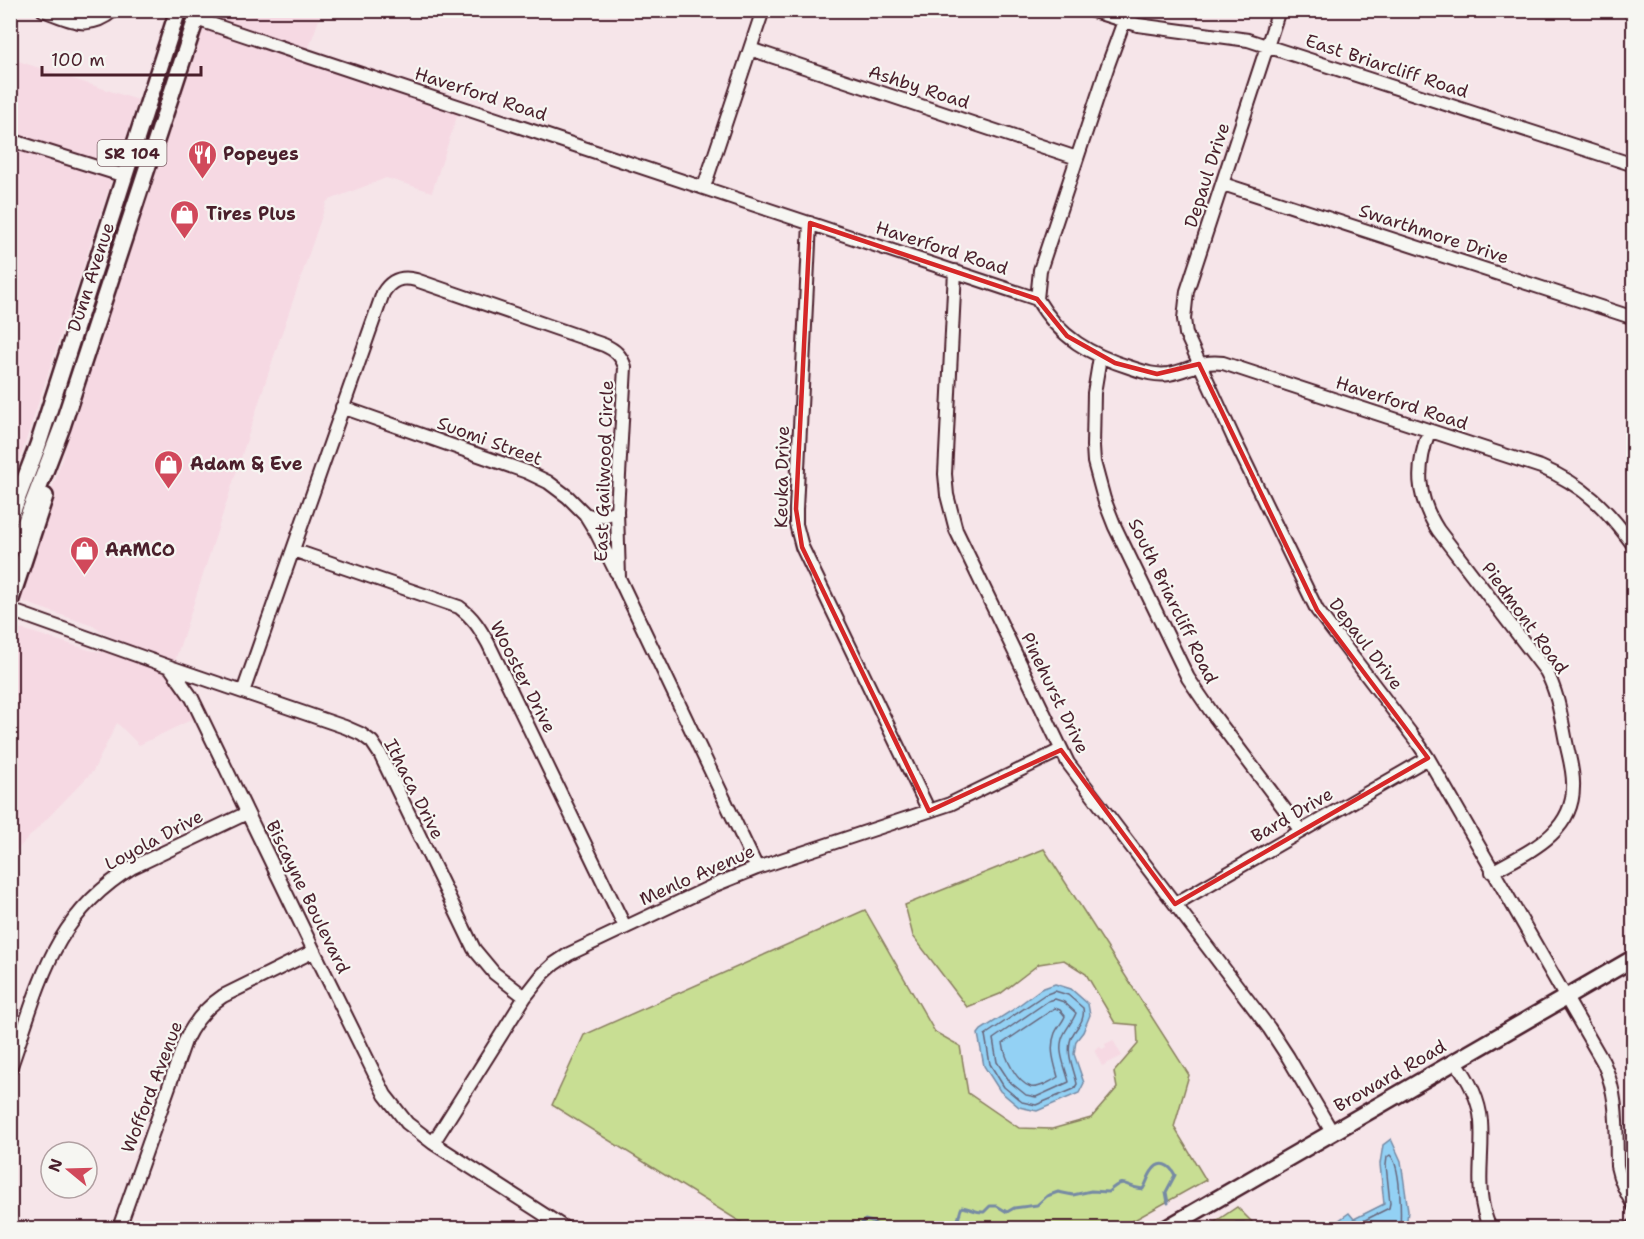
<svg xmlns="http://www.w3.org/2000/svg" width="1644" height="1239" font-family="'Shantell Sans',sans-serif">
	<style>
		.built { fill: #f6d9e3 }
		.green { fill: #c8de93; stroke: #897e5f; stroke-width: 1.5 }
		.water { fill: #93d1f4; stroke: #768aa4; stroke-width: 1.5 }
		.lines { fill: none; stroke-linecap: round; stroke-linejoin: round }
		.shore { stroke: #67667b; stroke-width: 1.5 }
		.stream { stroke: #768aa4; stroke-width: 3 }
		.minor-casing { stroke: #4a1f2b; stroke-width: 16 }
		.major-casing { stroke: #4a1f2b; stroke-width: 20 }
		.minor { stroke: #f6f6f2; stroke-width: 12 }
		.major { stroke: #f6f6f2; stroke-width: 15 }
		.marked { fill: none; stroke: #d62828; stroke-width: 4.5; stroke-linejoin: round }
		.labels { text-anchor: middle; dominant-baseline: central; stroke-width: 4.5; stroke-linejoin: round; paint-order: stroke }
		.shield { fill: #f6f6f2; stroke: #7e6067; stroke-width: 1.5 }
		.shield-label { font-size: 16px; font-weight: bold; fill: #4a1f2b }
		.street-label { font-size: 18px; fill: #4a1f2b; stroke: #f6f6f2 }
		.poi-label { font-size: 18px; font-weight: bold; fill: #4a1f2b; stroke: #f6f6f2; text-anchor: start }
	</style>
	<rect width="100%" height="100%" fill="#f6e5e9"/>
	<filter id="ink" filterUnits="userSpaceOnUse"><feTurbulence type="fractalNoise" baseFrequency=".0167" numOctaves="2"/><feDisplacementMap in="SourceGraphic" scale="12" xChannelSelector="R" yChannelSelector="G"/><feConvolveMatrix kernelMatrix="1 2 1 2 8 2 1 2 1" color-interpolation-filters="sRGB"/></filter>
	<g filter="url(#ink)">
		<path class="built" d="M209 11H322L308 50 462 101 432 192 386 178 327 201 273 359 175 661 124 645 93 626 24 602 20 598 19 590Z
			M15 60 138 100 11 486 10 74Z
			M12 626 89 650 108 653 158 669 177 683 195 718 139 745 117 723 93 771 11 856V627Z
			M1113 1040 1122 1056 1102 1066 1094 1050 1100 1047 1102 1049 1106 1047 1105 1044Z"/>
		<path class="green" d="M1044 849 1189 1075 1174 1127 1206 1180 1120 1228H750L552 1105 584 1035 865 910 935 1032 960 1046 968 1093 1019 1128 1052 1129 1091 1118 1117 1088 1114 1072 1138 1044 1137 1025 1115 1023 1086 974 1064 960 1039 964 1000 994 967 1007 913 936 905 905Z
			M1237 1207 1258 1228H1206Z"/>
		<path class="water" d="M1055 984 1071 989 1088 1004 1090 1015 1083 1032 1076 1041 1074 1054 1084 1083 1079 1093 1037 1111 1019 1107 1000 1091 984 1066 978 1034 981 1030 1011 1011 1041 989Z
			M1391 1139 1401 1161 1408 1211 1406 1228H1328L1349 1213 1354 1219 1384 1204 1380 1164 1383 1145Z"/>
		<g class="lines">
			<path class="shore" d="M1055 991 1068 995 1083 1008C1086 1024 1072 1029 1070 1042 1067 1057 1074 1069 1077 1084L1074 1089 1036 1105 1022 1102 1004 1087 990 1064 985 1035 1044 995Z
				M1055 999 1064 1002 1076 1013C1073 1021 1068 1026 1064 1034 1056 1049 1065 1066 1069 1082L1036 1097 1026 1095 1010 1082 997 1062 993 1039 1048 1001Z
				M1055 1008 1060 1010 1065 1016C1063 1022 1058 1026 1055 1033 1049 1048 1054 1062 1058 1077 1052 1081 1038 1089 1031 1087 1016 1082 1005 1058 1003 1043Z
				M1339 1228 1347 1222 1357 1224 1389 1208 1390 1203 1386 1165 1387 1157 1390 1155C1401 1165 1401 1213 1400 1228"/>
			<path class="stream" d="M857 1228 865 1220 872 1222 883 1228
				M917 1228C923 1227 932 1223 938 1224 945 1225 951 1229 957 1221 960 1217 959 1212 962 1207 971 1208 976 1213 984 1212L990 1206H997L1007 1212 1014 1208 1037 1205 1047 1196 1058 1192 1073 1195 1091 1191 1108 1192C1127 1175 1123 1188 1143 1189 1147 1183 1148 1176 1152 1171 1160 1159 1170 1165 1175 1175L1166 1192 1168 1203
				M1233 1228 1236 1223H1244L1253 1228"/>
			<defs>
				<path id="minor" d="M43 10C71 20 88 32 114 10
					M1090 10 1138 25 1248 40 1634 165
					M1279 10 1187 291 1184 319 1186 334 1234 439 1317 610 1418 743 1428 758 1603 1062C1619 1097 1616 1129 1617 1166 1620 1181 1626 1193 1634 1206
					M1628 10 1634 12
					M196 19 1037 299C1060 338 1090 355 1132 368 1144 372 1156 376 1169 374 1190 370 1200 360 1223 363L1541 467C1585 486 1606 508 1634 546
					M750 49 1077 158
					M10 140 125 176
					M1223 184 1634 318
					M704 187 763 10
					M810 223 796 509V524L802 547 929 811
					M955 271 945 474 947 495 956 530 1068 763 1269 1028 1288 1057 1332 1132
					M1037 299 1040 270 1108 65 1124 21
					M1100 357 1094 393 1093 446 1094 462 1104 499 1115 527 1188 678 1212 713 1301 831
					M342 407 527 472 548 482 568 497 585 514 594 517 606 515 617 511
					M1429 431C1416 468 1416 496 1438 530L1546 671C1558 693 1561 717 1566 742 1569 757 1574 772 1573 787 1573 834 1527 852 1492 872
					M585 514 596 532 616 572
					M293 550 459 607C473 617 480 629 488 643L625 927
					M10 610 170 667 192 698 314 951 385 1095 407 1123 433 1143 565 1228
					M170 667 345 727 361 734 372 742 380 754 474 949 494 973 525 997
					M243 692 383 293C391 280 401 276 416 280L604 345C615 350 621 355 625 367L617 511 619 578 757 868
					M1175 904 1428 758
					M1455 1061C1468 1078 1479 1099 1481 1121 1484 1158 1473 1192 1490 1228
					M10 1069C40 985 51 917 133 867L247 813
					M433 1143 525 997 543 974 554 964 569 954 715 885 757 868 950 804 1061 750
					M119 1228 185 1041C194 1022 205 1008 223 996L314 951
					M1630 1228 1634 1226"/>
				<path id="major" d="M10 518 38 445 178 10
					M10 551 26 521 62 427 199 10
					M10 602 45 496
					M1167 1228 1634 958"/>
			</defs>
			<use href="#minor" class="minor-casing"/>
			<use href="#major" class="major-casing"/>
			<use href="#minor" class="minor"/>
			<use href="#major" class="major"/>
		</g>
	</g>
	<path class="marked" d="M810 223 1037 299 1067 336 1115 363 1157 374 1199 364 1317 610 1428 758 1175 904 1061 750 929 811 802 547 796 509Z"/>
	<defs>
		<symbol id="restaurant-pin" viewBox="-11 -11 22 30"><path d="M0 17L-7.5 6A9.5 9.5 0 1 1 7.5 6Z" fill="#d1495b" stroke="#f6f6f2"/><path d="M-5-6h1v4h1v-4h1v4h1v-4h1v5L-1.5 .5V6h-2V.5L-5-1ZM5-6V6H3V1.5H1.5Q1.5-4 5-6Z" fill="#fff"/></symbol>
		<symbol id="shop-pin" viewBox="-11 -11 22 30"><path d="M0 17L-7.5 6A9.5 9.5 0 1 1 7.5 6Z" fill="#d1495b" stroke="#f6f6f2"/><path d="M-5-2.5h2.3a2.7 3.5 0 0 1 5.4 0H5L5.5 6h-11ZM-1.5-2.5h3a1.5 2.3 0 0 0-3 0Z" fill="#fff"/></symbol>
	</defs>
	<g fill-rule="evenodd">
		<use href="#restaurant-pin" x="186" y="138" width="33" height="45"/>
		<use href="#shop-pin" x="168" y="198" width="33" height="45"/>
		<use href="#shop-pin" x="152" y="448" width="33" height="45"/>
		<use href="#shop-pin" x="68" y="534" width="33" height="45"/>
	</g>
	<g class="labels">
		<rect class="shield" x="97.5" y="140" width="69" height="26" rx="4.5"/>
		<g class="shield-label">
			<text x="132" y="153">SR 104</text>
		</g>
		<g class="street-label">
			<text transform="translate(1387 66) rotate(18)">East Briarcliff Road</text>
			<text transform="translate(919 87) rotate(18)">Ashby Road</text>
			<text transform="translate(481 94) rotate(18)">Haverford Road</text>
			<text transform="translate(1207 175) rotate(-72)">Depaul Drive</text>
			<text transform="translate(1434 234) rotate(18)">Swarthmore Drive</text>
			<text transform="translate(942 248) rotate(18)">Haverford Road</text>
			<text transform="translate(91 277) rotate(-72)">Dunn Avenue</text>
			<text transform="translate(1402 403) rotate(18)">Haverford Road</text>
			<text transform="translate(490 441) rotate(20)">Suomi Street</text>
			<text transform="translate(604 471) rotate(-88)">East Gailwood Circle</text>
			<text transform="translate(782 477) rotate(-89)">Keuka Drive</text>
			<text transform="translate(1173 601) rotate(64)">South Briarcliff Road</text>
			<text transform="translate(1525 618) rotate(54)">Piedmont Road</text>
			<text transform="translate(1366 644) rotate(53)">Depaul Drive</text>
			<text transform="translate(523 677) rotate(63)">Wooster Drive</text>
			<text transform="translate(1055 693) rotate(64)">Pinehurst Drive</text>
			<text transform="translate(414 789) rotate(63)">Ithaca Drive</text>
			<text transform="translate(1292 815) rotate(-30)">Bard Drive</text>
			<text transform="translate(154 840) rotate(-28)">Loyola Drive</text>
			<text transform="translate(697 875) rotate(-24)">Menlo Avenue</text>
			<text transform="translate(308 897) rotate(64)">Biscayne Boulevard</text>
			<text transform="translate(1390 1076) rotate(-30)">Broward Road</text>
			<text transform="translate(152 1087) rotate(-69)">Wofford Avenue</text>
		</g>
		<g class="poi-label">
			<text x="223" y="154">Popeyes</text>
			<text x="206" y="214">Tires Plus</text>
			<text x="190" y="464">Adam &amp; Eve</text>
			<text x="105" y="550">AAMCO</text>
		</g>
	</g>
	<rect width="1644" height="1239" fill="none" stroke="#f6f6f2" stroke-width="36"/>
	<rect x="18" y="18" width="1608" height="1203" fill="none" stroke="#4a1f2b" stroke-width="2" filter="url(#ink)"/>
	<g transform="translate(69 1170) rotate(289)"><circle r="28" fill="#f6f6f2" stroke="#b1a0a2" stroke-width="1.5"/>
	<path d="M0-4.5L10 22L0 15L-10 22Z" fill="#d1495b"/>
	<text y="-9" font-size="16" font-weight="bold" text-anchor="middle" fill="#4a1f2b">N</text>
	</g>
	<path d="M42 66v9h159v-9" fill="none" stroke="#4a1f2b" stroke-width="3"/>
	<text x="51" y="66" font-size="18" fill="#4a1f2b" stroke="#f6f6f2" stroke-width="4.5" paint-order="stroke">100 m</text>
</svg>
